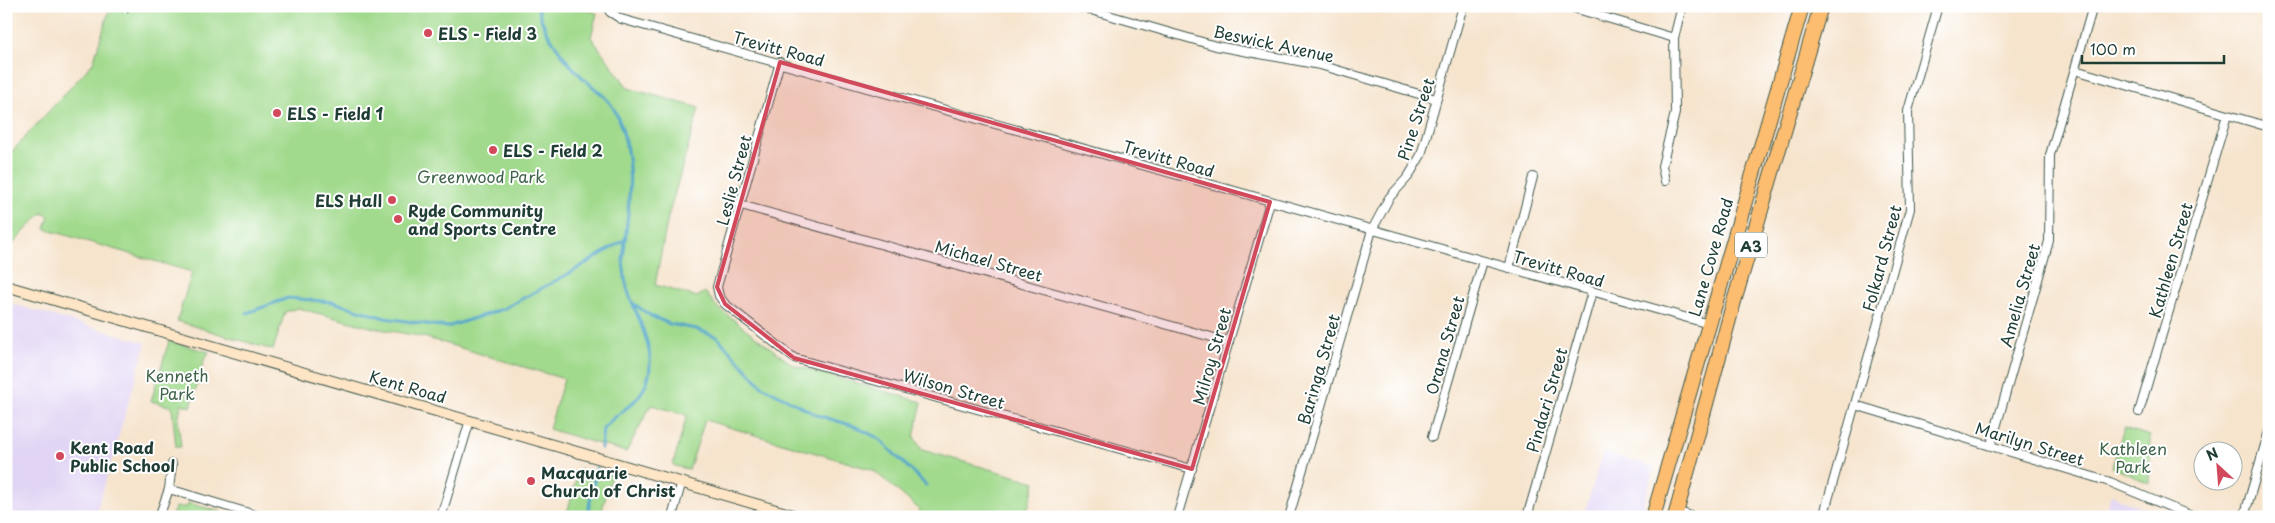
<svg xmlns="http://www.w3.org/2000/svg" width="2275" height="523" font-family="'Playpen Sans',sans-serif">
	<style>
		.built { fill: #e1d4f4 }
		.green { fill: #a1da8d; stroke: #608c60 }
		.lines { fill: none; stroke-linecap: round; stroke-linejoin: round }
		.stream { stroke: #4fa4cb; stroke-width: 3 }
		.street-casing { stroke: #3f564b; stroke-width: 10 }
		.secondary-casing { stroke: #3f564b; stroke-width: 12 }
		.highway-casing { stroke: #3f564b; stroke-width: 16 }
		.street { stroke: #fff; stroke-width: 8 }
		.secondary { stroke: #fee5c5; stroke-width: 10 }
		.highway { stroke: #fcbd6f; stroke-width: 14 }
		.marked { fill: #d1495b; fill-opacity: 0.2; stroke: #d1495b; stroke-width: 4; stroke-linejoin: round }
		.poi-dot { fill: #d1495b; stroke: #fff; stroke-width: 2 }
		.labels { text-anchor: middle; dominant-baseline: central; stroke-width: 4; stroke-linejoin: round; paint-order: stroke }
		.shield { fill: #fff; stroke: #627771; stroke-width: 1 }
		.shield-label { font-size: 15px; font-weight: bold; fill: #1f3d34 }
		.poi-label { font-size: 16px; font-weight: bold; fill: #1f3d34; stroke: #fff; text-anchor: start }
		.street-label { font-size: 16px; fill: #1f3d34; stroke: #fff }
		.park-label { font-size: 16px; fill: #40644a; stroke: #fff }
	</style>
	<rect width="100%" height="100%" fill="#fff"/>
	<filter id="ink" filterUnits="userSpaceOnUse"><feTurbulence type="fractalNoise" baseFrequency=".02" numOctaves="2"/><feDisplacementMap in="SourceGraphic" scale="10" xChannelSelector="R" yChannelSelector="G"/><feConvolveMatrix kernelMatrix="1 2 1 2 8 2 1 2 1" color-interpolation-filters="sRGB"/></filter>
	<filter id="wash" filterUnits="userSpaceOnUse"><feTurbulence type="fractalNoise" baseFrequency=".0096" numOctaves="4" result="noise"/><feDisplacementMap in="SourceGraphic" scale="20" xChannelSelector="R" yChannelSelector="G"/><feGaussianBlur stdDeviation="1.12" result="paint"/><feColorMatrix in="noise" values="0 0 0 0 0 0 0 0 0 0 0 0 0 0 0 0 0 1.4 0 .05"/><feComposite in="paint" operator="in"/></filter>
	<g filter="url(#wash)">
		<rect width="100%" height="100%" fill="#f6e4cd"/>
		<path class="built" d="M6 302 146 343 95 517H6Z
			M1603 452 1654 467 1640 517H1604L1585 511Z
			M2111 495 2163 517H2104Z"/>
		<path class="green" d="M112 6H573L597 13 591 37 628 88 699 108 668 217 655 285 697 297 705 292 717 307 793 365 922 402 914 437 922 450 1035 482 1027 511 1045 517H917L919 509 873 470 705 420 689 470 673 465 687 415 651 405 626 452 549 429 564 379 424 337 374 328 298 308 285 312 273 350 177 321 192 272 45 229 49 216 42 213 6 251V158L93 63 110 8Z
			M169 341 209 352 204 360 191 407 181 404 178 422 181 447H176L172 407 151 401Z
			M2124 428 2150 436 2149 483 2112 467Z
			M579 469 612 475 600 517H566Z
			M188 503 221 512 220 517H171L176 507H187Z"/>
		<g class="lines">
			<path class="stream" d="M538 6C540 28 566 62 582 77 594 88 609 98 616 113 638 162 628 210 623 260 624 272 625 284 629 294 641 327 664 363 639 396 629 409 612 416 603 429L601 448
				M634 304 651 316 670 324 696 329 717 337 762 386 817 415 854 426 878 438 926 485
				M247 313 288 298 333 302 385 318 447 327 503 309 570 273 626 239
				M587 517 597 466"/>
		</g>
	</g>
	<g filter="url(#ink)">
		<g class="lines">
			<defs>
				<path id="street" d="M123 6 125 8
					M607 6 610 12 621 19 1709 324
					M1077 6 1216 46 1320 65 1436 99
					M1567 6 1674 38
					M780 62 717 287 719 296 725 304 794 358 1192 469
					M2075 70 2269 127
					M1665 181 1662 166 1675 113 1674 38 1682 6
					M741 205 1229 342
					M1509 268 1533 177
					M1855 405 2110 482 2194 517
					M2139 412 2227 115
					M1432 437 1483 261
					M1991 445 2049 241 2050 155 2093 6
					M169 489 262 517
					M1676 511 1694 517
					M1824 514 1910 209 1908 111 1938 6
					M159 517 169 489 172 464
					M441 517 470 420
					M672 517 682 481
					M1177 517 1270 202
					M1289 517 1372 230 1389 198 1408 177 1421 155 1463 6
					M1527 517 1592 292
					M1811 517 1824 514 1830 517
					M2244 517 2269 431"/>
				<path id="secondary" d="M6 286 800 517"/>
				<path id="highway" d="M1653 517 1802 6
					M1675 517 1733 305 1821 6"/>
			</defs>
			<use href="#street" class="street-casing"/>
			<use href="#secondary" class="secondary-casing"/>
			<use href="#highway" class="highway-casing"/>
			<use href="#street" class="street"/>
			<use href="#secondary" class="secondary"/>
			<use href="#highway" class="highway"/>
		</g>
	</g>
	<path class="marked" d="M780 62 1270 202 1192 469 794 358 725 304 717 287Z"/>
	<g class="poi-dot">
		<circle cx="428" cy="33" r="5"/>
		<circle cx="277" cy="113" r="5"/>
		<circle cx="493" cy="150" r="5"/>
		<circle cx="392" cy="200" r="5"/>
		<circle cx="398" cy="219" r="5"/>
		<circle cx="60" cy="456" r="5"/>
		<circle cx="531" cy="481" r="5"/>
	</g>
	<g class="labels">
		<rect class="shield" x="1735" y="232.5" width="32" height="25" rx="4"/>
		<g class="shield-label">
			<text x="1751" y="245">A3</text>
		</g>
		<g class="poi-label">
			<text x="438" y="33">ELS - Field 3</text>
			<text x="287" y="113">ELS - Field 1</text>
			<text x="503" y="150">ELS - Field 2</text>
			<text x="382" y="200" text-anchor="end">ELS Hall</text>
			<text x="408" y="210">Ryde Community<tspan x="408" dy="18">and Sports Centre</tspan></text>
			<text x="70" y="447">Kent Road<tspan x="70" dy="18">Public School</tspan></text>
			<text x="541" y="472">Macquarie<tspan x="541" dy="18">Church of Christ</tspan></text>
		</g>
		<g class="street-label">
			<text transform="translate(1274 43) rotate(12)">Beswick Avenue</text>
			<text transform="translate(779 48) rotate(15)">Trevitt Road</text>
			<text transform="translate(1415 119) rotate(-72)">Pine Street</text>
			<text transform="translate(1169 158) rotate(16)">Trevitt Road</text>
			<text transform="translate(733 180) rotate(-75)">Leslie Street</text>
			<text transform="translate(1710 257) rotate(-74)">Lane Cove Road</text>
			<text transform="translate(1881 258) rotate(-75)">Folkard Street</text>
			<text transform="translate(989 260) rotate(16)">Michael Street</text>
			<text transform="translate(2170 260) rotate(-74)">Kathleen Street</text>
			<text transform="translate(1559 268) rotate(16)">Trevitt Road</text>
			<text transform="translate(2019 295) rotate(-74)">Amelia Street</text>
			<text transform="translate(1444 345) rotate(-74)">Orana Street</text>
			<text transform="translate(1211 356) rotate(-74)">Milroy Street</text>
			<text transform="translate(1318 369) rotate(-74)">Baringa Street</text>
			<text transform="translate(408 386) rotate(16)">Kent Road</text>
			<text transform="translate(954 388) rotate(16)">Wilson Street</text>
			<text transform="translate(1546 400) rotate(-74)">Pindari Street</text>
			<text transform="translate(2030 443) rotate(17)">Marilyn Street</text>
		</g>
		<g class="park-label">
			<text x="481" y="176">Greenwood Park</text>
			<text x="177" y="375">Kenneth<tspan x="177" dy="18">Park</tspan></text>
			<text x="2133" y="448">Kathleen<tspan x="2133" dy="18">Park</tspan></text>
		</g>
	</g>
	<rect width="2275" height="523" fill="none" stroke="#fff" stroke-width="25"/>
	<g transform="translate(2218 466) rotate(334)"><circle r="24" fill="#ffffff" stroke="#a5b1ae"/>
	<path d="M0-4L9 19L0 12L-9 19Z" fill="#d1495b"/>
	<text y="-8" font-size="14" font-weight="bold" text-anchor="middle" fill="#1f3d34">N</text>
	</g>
	<path d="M2082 55v8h142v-8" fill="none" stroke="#1f3d34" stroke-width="2.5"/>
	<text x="2090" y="55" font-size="15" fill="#1f3d34" stroke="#ffffff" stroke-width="4" paint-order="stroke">100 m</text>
</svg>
